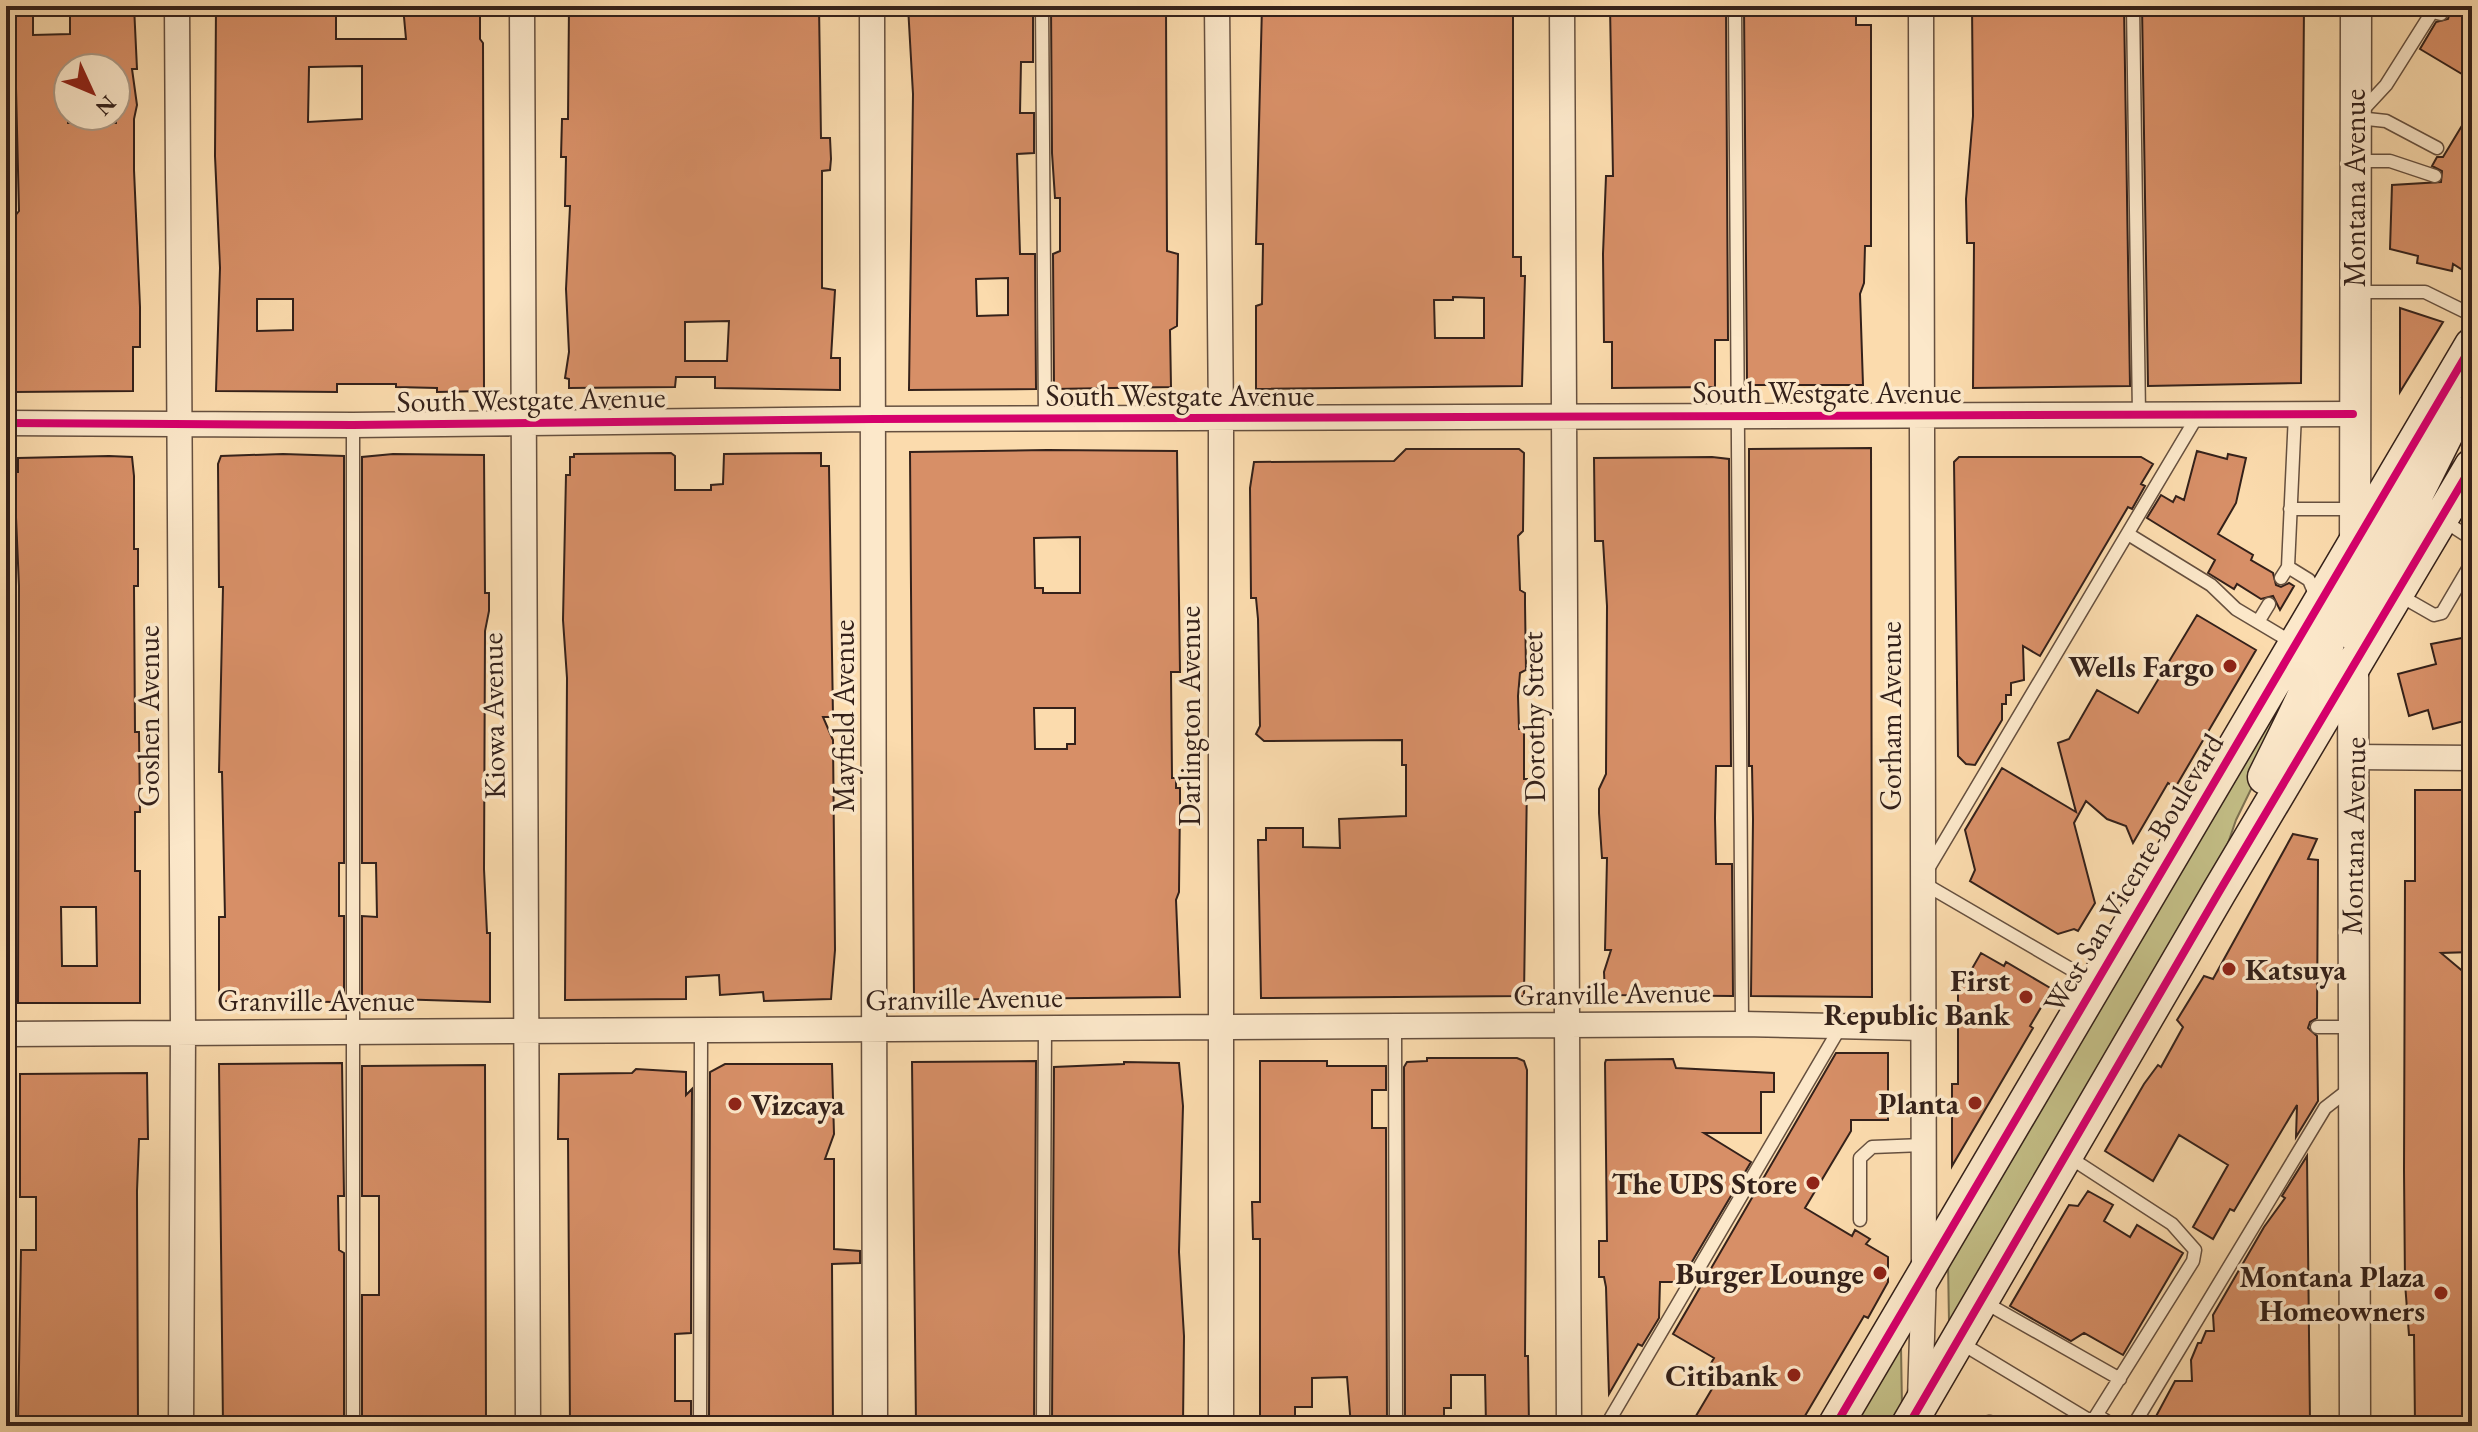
<svg xmlns="http://www.w3.org/2000/svg" width="2478" height="1432" font-family="'EB Garamond',serif">
	<style>
		.green { fill: #c3be86; stroke: #7c7050; stroke-width: 2 }
		.building { fill: #d78f67; stroke: #34211a; stroke-width: 2; fill-rule: evenodd }
		.lines { fill: none; stroke-linecap: round; stroke-linejoin: round }
		.service-casing { stroke: #66503f; stroke-width: 15 }
		.minor-casing { stroke: #66503f; stroke-width: 27 }
		.tertiary-casing { stroke: #66503f; stroke-width: 33 }
		.secondary-casing { stroke: #34211a; stroke-width: 37 }
		.service { stroke: #fce8ca; stroke-width: 12 }
		.minor { stroke: #fce8ca; stroke-width: 24 }
		.tertiary { stroke: #fce8ca; stroke-width: 30 }
		.secondary { stroke: #fce8ca; stroke-width: 34 }
		.cycleway-casing { stroke: #fce8ca; stroke-width: 13 }
		.cycleway { stroke: #d6006c; stroke-width: 8 }
		.poi-dot { fill: #8f2418; stroke: #fce8ca; stroke-width: 3 }
		.labels { text-anchor: middle; dominant-baseline: central; stroke-width: 7; stroke-linejoin: round; paint-order: stroke }
		.street-label { font-size: 30px; fill: #34211a; stroke: #fce8ca }
		.poi-label { font-size: 30px; font-weight: bold; fill: #34211a; stroke: #fce8ca; text-anchor: end }
	</style>
	<rect width="100%" height="100%" fill="#fbdbad"/>
	<filter id="stains"><feTurbulence type="fractalNoise" baseFrequency=".0025" numOctaves="4"/><feColorMatrix values="0 0 0 0 .2 0 0 0 0 .09 0 0 0 0 .02 0 0 0 .5 -.17"/></filter>
	<radialGradient id="worn" r=".72"><stop offset=".6" stop-color="#630" stop-opacity="0"/><stop offset="1" stop-color="#630" stop-opacity=".3"/></radialGradient>
	<path class="green" d="M2318 635 2317 654 2236 820 2226 849 1951 1323 1949 1322 1948 1262Z
		M1901 1346 1902 1407 1891 1426H1852Z"/>
	<path class="building" d="M14 6H33V35L70 34V6H134L137 69H132L137 105 134 119V170L140 307V347H133V391L14 392 15 216 19 211ZM68 68H116V123H68Z
		M216 6H259V12H295V6H336V39H406L403 6H422L423 14 480 11V39L483 43 484 391 437 392V388L396 387V384H337V392L216 391 220 268 215 156ZM362 66V119L308 122 309 67ZM257 299H293V330L257 331Z
		M569 6H819L821 138H830L831 159 830 170 822 171V288L835 290 831 358H840V390L715 388V377H676L675 387 569 388V379L565 378 569 352 566 289 570 206H565L566 157H561L562 119H568ZM729 321 727 361H685V322Z
		M908 6H1033V62H1021L1020 113H1034V153L1017 154 1020 254H1035L1036 389 909 390 913 94ZM1008 278V315L977 316 976 279Z
		M1051 6H1166L1167 251 1178 254 1177 326 1170 330 1171 387 1054 389 1053 254 1060 251V198H1055L1052 153Z
		M1262 6H1513V257H1521V276H1525L1522 386 1256 389V306L1262 304 1263 244H1256ZM1453 297 1484 298V338H1435L1434 300H1453Z
		M1610 6H1726L1728 340H1715V387L1612 388V342H1604L1603 254 1606 176H1613Z
		M1744 6H1856V25H1871V246H1865L1864 283 1860 294 1863 385H1747Z
		M1972 6H2124L2130 386 1973 388 1974 243H1967L1966 199 1973 116Z
		M2142 6H2304L2301 383 2148 386Z
		M2445 6H2472V80L2420 49 2436 22 2448 19 2450 12Z
		M2472 109V276L2453 264 2452 271 2417 263 2418 256 2390 249 2392 185 2441 182 2442 171 2432 166 2437 157H2443Z
		M2400 308 2443 322 2400 392Z
		M1871 448 1872 997 1751 996 1753 819 1752 766H1749V449Z
		M1406 449H1519L1524 453 1523 531 1518 536 1520 590 1525 593V604L1526 670 1520 673 1518 696 1519 729H1524V779H1527L1524 996 1261 998 1258 840H1266V828H1303V847L1340 848 1339 819 1406 816V765H1402V740L1264 741 1256 734 1260 726 1258 619 1256 598H1251L1250 488 1254 462 1394 461Z
		M1047 450 1177 451 1180 672H1171L1172 778H1176V788H1180V803L1179 892 1176 900 1180 997 914 1000 910 452ZM1080 537V593H1043V588H1035L1034 538ZM1034 708H1075V744H1067V749H1035Z
		M2197 451 2227 459 2228 454 2246 458 2236 503 2218 534 2253 555 2251 560 2273 573 2276 585 2281 587 2289 583 2294 586 2280 610 2273 596 2261 599 2237 584 2234 589 2208 573 2215 560 2147 518 2161 495 2173 502 2176 496 2184 500Z
		M671 453 675 456V490H711V485L723 484 724 454 821 453V466H829L833 717H823L833 740 835 950 831 999 764 1001 763 992 720 995 719 975 686 977V999L565 1000 567 678 563 620 566 475H570V457H574V454Z
		M283 454 344 456V863H339V916H344V998L340 1002 219 1001V917H225L222 772H219L223 587H219L218 464 221 456Z
		M393 454 484 455 485 593H489V611L485 631 484 869 487 933H490V1002L362 998V916L377 917 376 863H362V457Z
		M109 456 132 457 134 476V549H138V586H134L135 732H139L140 812H135V871H140V1003H18L19 586 14 472H18V458ZM61 907H96L97 966H62Z
		M1712 457 1729 459 1731 766H1716L1715 818 1716 864H1732L1733 996 1605 995 1604 972 1611 950H1605L1607 858H1602L1599 813V789L1606 774 1607 606 1603 541H1595L1594 458Z
		M1959 457H2141L2153 464 2141 484 2145 486 2132 509 2128 507 2040 656 2023 646 2024 680 2011 683V695H2006V704H2002V720L1975 765 1966 764 1958 756 1954 462Z
		M2197 615 2256 650 2175 788 2168 783 2133 843 2126 826 2107 819 2086 801 2074 823 2095 903 2078 931 2074 929 2058 934 1970 881 1975 870 1965 830 2002 768 2076 812 2058 743 2069 739 2097 690 2138 713Z
		M2472 636V719L2433 729 2428 710 2409 716 2398 674 2436 664 2431 644Z
		M2415 790H2472V952L2441 953 2472 979V1424H2415L2414 1335H2409L2405 1283 2404 1170 2405 881H2415Z
		M2293 834 2317 839 2308 859 2318 860 2317 1018 2310 1022 2308 1028 2317 1036 2318 1101 2296 1137 2297 1105 2234 1211 2230 1209 2213 1239 2193 1227 2228 1165 2179 1135 2153 1181 2105 1151 2144 1084 2158 1065 2161 1067 2183 1027 2177 1020 2204 976 2213 979Z
		M1981 953 2004 966 2006 962 2052 989 2030 1026 2033 1028 1952 1166V1084H1958V993Z
		M1836 1053H1888V1120H1851V1131L1805 1208 1852 1236 1855 1230 1870 1239 1866 1244 1888 1257V1282L1868 1318 1864 1316 1799 1426H1690L1719 1377 1707 1370 1714 1358 1673 1334Z
		M1427 1058H1517L1524 1061 1527 1070 1525 1356H1528L1529 1426H1486L1485 1375H1451V1408H1444V1426H1405L1404 1067 1407 1062 1427 1061Z
		M1673 1059 1676 1068 1774 1073V1092H1761V1133H1704L1751 1162 1680 1282H1660L1659 1318 1642 1346 1638 1344 1609 1394 1606 1287 1604 1277H1599V1241H1607L1605 1063 1606 1060Z
		M1036 1061 1034 1426 916 1425 912 1062Z
		M1260 1061H1327V1066H1386V1090H1372V1128H1386L1387 1426H1351L1347 1377 1312 1378V1407H1295V1426H1260V1239H1253L1252 1202H1260Z
		M1124 1062 1179 1063 1183 1106 1179 1252 1184 1336 1183 1424 1052 1425 1054 1067 1124 1064Z
		M342 1063 344 1196H338L339 1250 344 1253V1426H223L219 1064Z
		M725 1064H832L834 1134 825 1159H834V1249L860 1251V1263L832 1264 833 1426H709L710 1072Z
		M485 1065 486 1423 362 1426V1295H379V1196H362V1066Z
		M636 1069 686 1072V1095L692 1089 691 1333 675 1334V1401H691V1426H570L568 1139H558L559 1074 632 1073Z
		M147 1073 148 1139H139L137 1191 138 1426H18L21 1250H36V1197H20V1074Z
		M2307 1156 2310 1423 2154 1420 2175 1381H2192L2191 1360 2198 1343H2201L2206 1331H2214L2213 1315 2264 1227 2285 1198 2282 1196Z
		M2088 1191 2113 1205 2104 1221 2130 1237 2137 1225 2183 1253 2123 1355 2084 1333 2071 1341 2010 1306 2069 1205 2078 1206Z"/>
	<g class="lines">
		<defs>
			<path id="service" d="M1042 6 1045 419
				M1735 6 1742 1024
				M2133 6 2139 414
				M2360 113 2386 85 2432 12 2441 14
				M2358 118 2386 121 2437 148
				M2356 161H2390L2435 176
				M2357 292H2425L2472 315
				M2290 509H2354
				M2441 519 2472 539
				M2128 534 2211 585 2236 609 2293 643
				M2288 567 2309 580 2317 599
				M2281 578 2288 567 2295 414
				M2399 595 2434 615 2442 613 2472 562
				M2258 622 2269 604
				M6 744 8 1426
				M1928 869 2198 415
				M1923 883 2093 982
				M1395 1027 1396 1426
				M2317 1027H2352
				M1860 1220V1158L1872 1147 1923 1145
				M1984 1302 2120 1379
				M1961 1343 2087 1419H2094L2193 1261 2195 1250 2172 1224 2069 1157
				M2097 1415 2114 1426
				M353 1426V425
				M700 1426 701 1032
				M1043 1426 1045 1029
				M1606 1426 1841 1026
				M1968 1426 1990 1422 2005 1426
				M2133 1426 2325 1108 2352 1087"/>
			<path id="minor" d="M177 6 183 1032 181 1426
				M522 6 528 1426
				M872 6 875 1426
				M1217 6 1221 420V1426
				M1562 6C1560 479 1571 953 1569 1426
				M6 423 353 425 874 419 2353 414
				M2352 757 2472 758
				M6 1034 1742 1024 1923 1028
				M1920 1400 1924 1273 1921 6"/>
			<path id="tertiary" d="M2355 552 2356 6
				M2353 660 2355 1426"/>
			<path id="secondary" d="M2359 639 2369 588 2456 414
				M2265 777C2298 710 2329 653 2347 579
				M1835 1426 2472 345
				M1908 1426 2219 892 2472 466"/>
		</defs>
		<use href="#service" class="service-casing"/>
		<use href="#minor" class="minor-casing"/>
		<use href="#tertiary" class="tertiary-casing"/>
		<use href="#secondary" class="secondary-casing"/>
		<use href="#service" class="service"/>
		<use href="#minor" class="minor"/>
		<use href="#tertiary" class="tertiary"/>
		<use href="#secondary" class="secondary"/>
		<defs>
			<path id="cycleway" d="M6 423 353 425 874 419 2353 414
				M1835 1426 2472 345
				M1908 1426 2219 892 2472 466"/>
		</defs>
		<use href="#cycleway" class="cycleway-casing"/>
		<use href="#cycleway" class="cycleway"/>
	</g>
	<g class="poi-dot">
		<circle cx="2230" cy="666" r="8"/>
		<circle cx="2229" cy="969" r="8"/>
		<circle cx="2026" cy="997" r="8"/>
		<circle cx="1975" cy="1103" r="8"/>
		<circle cx="735" cy="1104" r="8"/>
		<circle cx="1813" cy="1183" r="8"/>
		<circle cx="1880" cy="1273" r="8"/>
		<circle cx="2441" cy="1293" r="8"/>
		<circle cx="1794" cy="1375" r="8"/>
	</g>
	<g class="labels">
		<g class="street-label">
			<text transform="translate(2354 188) rotate(-90)">Montana Avenue</text>
			<text x="1827" y="392">South Westgate Avenue</text>
			<text x="1180" y="395">South Westgate Avenue</text>
			<text transform="translate(531 399) rotate(-1)">South Westgate Avenue</text>
			<text transform="translate(148 716) rotate(-90)">Goshen Avenue</text>
			<text transform="translate(493 716) rotate(-91)">Kiowa Avenue</text>
			<text transform="translate(843 716) rotate(-90)">Mayfield Avenue</text>
			<text transform="translate(1189 716) rotate(-90)">Darlington Avenue</text>
			<text transform="translate(1890 716) rotate(-90)">Gorham Avenue</text>
			<text transform="translate(1533 717) rotate(-91)">Dorothy Street</text>
			<text transform="translate(2353 836) rotate(-89)">Montana Avenue</text>
			<text transform="translate(2133 873) rotate(-59)">West San Vicente Boulevard</text>
			<text transform="translate(1612 993) rotate(-1)">Granville Avenue</text>
			<text transform="translate(964 998) rotate(-1)">Granville Avenue</text>
			<text x="316" y="1000">Granville Avenue</text>
		</g>
		<g class="poi-label">
			<text x="2214" y="666">Wells Fargo</text>
			<text x="2245" y="969" text-anchor="start">Katsuya</text>
			<text x="2010" y="980">First<tspan x="2010" dy="34">Republic Bank</tspan></text>
			<text x="1959" y="1103">Planta</text>
			<text x="751" y="1104" text-anchor="start">Vizcaya</text>
			<text x="1797" y="1183">The UPS Store</text>
			<text x="1864" y="1273">Burger Lounge</text>
			<text x="2425" y="1276">Montana Plaza<tspan x="2425" dy="34">Homeowners</tspan></text>
			<text x="1778" y="1375">Citibank</text>
		</g>
	</g>
	<rect width="2478" height="1432" fill="none" stroke="#fbdbad" stroke-width="32"/>
	<rect x="8" y="8" width="2462" height="1416" fill="none" stroke="#34211a" stroke-width="4"/>
	<rect x="16" y="16" width="2446" height="1400" fill="none" stroke="#34211a" stroke-width="2"/>
	<g transform="translate(92 92) rotate(134)"><circle r="38" fill="#fce8ca" stroke="#ac9884" stroke-width="2"/>
	<path d="M0-6L14 30L0 20L-14 30Z" fill="#8f2418"/>
	<text y="-12" font-size="22" font-weight="bold" text-anchor="middle" fill="#34211a">N</text>
	</g>
	<rect width="100%" height="100%" filter="url(#stains)"/>
	<rect width="100%" height="100%" fill="url(#worn)"/>
</svg>
